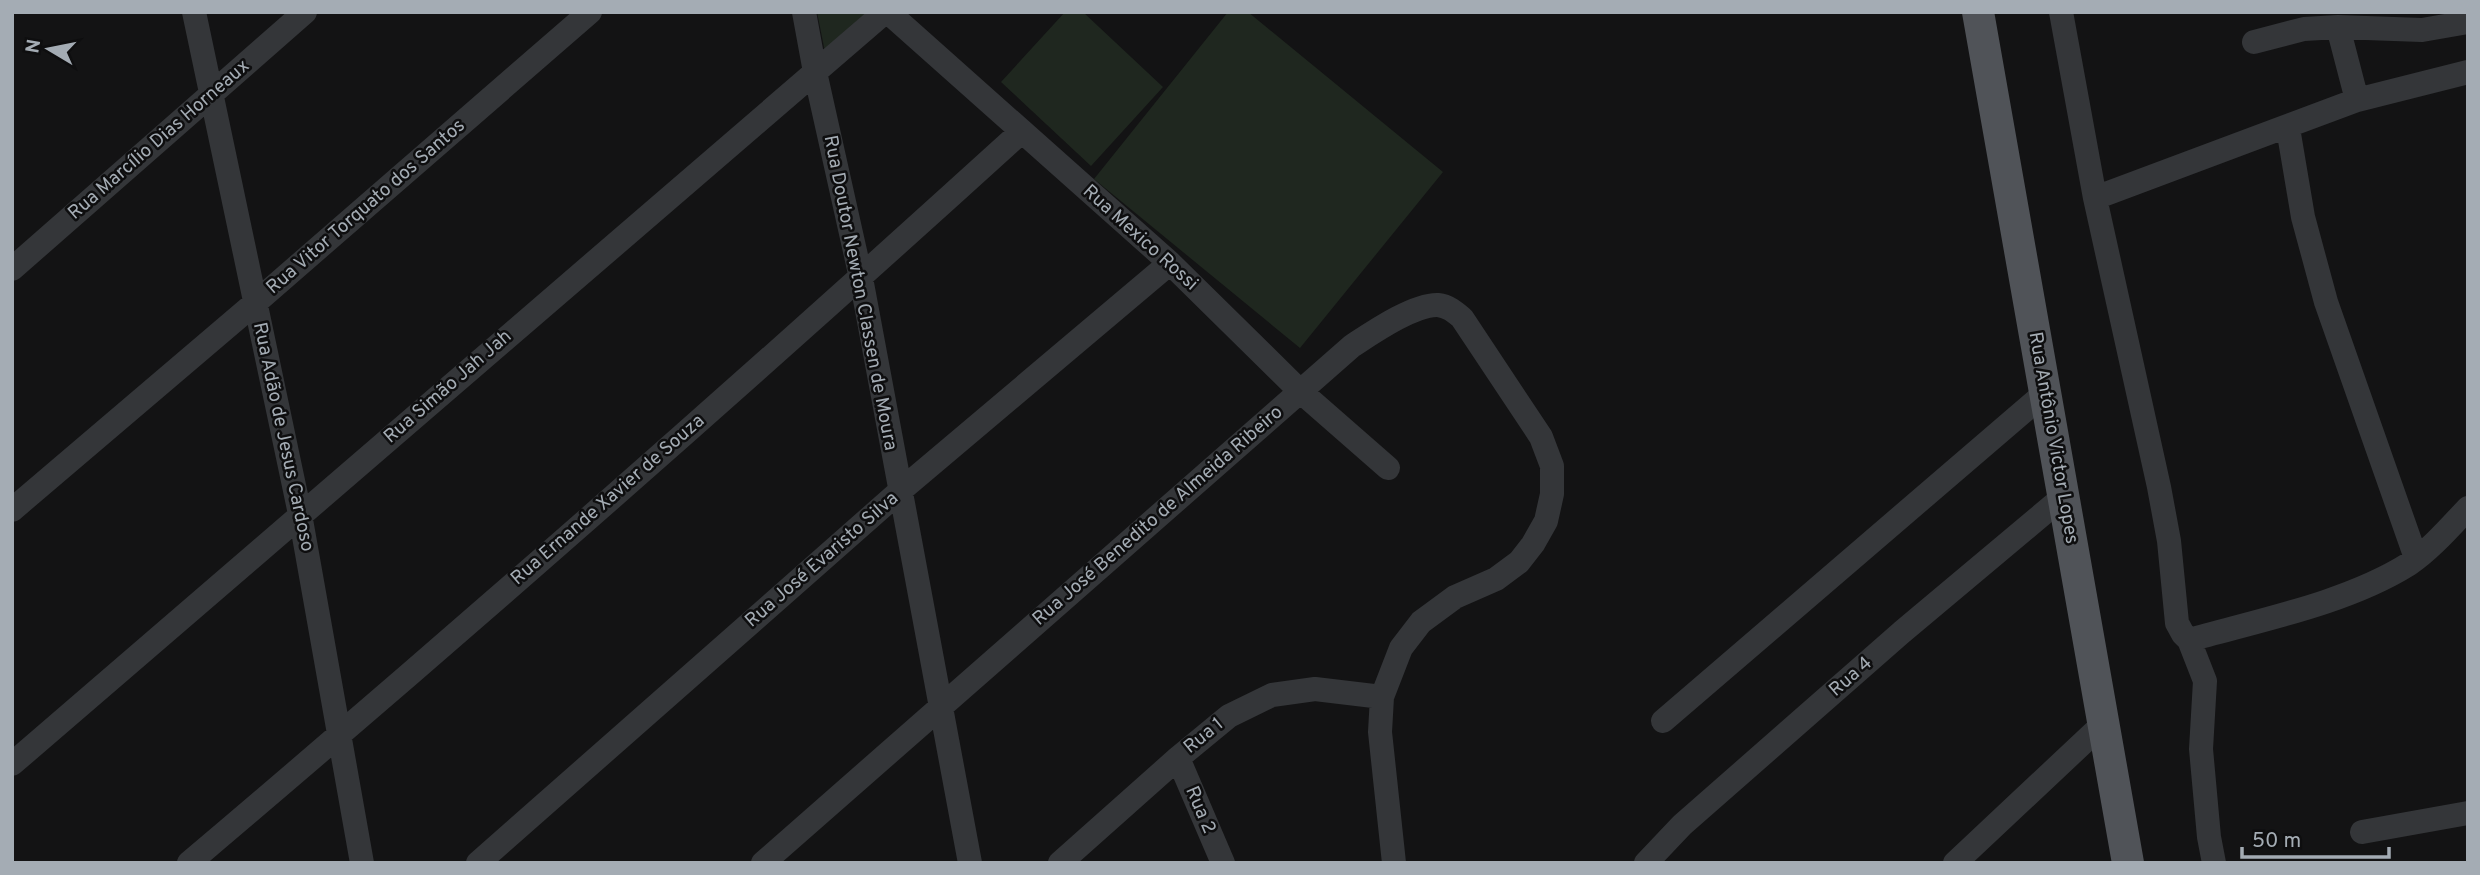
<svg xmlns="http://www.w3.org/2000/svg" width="2480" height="875" font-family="Overpass,sans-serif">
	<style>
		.green { fill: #1f271f }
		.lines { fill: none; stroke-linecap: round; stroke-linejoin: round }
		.minor { stroke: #343639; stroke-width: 24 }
		.major { stroke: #505358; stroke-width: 32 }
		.labels { text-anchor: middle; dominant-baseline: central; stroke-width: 5; stroke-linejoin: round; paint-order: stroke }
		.street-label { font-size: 19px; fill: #a4acb4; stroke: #0e0e0f }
	</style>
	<rect width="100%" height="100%" fill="#131314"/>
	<path class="green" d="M817 12H862L868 16 825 52Z
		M1065 12H1083L1163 87 1091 166 1001 82Z
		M1228 12H1248L1443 172 1300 348 1094 179Z"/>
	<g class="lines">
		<path class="minor" d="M194 12 300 514 362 863
			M804 12 815 72 861 278 970 863
			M888 12 1170 263 1300 391 1388 468
			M2061 12 2095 198 2159 487 2169 541 2177 623 2183 634 2189 640 2205 681 2201 749 2209 837 2214 863
			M2338 27 2357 100
			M2254 42 2304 29 2338 27 2422 30 2468 22
			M2288 128 2303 217 2326 302 2416 558
			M2095 198 2357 100 2468 72
			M12 269 305 12
			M12 510 255 303 590 12
			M2189 640C2260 620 2347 603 2409 564 2431 549 2450 527 2468 508
			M1663 721 2046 392
			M1178 758 1223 863
			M12 764 885 12
			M2362 832 2468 813
			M189 863C471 624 748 380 1021 132
			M478 863 900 491 1170 263
			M763 863 1352 346C1372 333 1414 304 1438 305 1448 306 1455 312 1462 318L1541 437 1552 466V494L1546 521 1533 544 1519 562 1496 579 1455 597 1421 622 1401 648 1382 697 1380 732 1394 863
			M1060 863 1178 758 1229 716 1272 695 1315 689 1382 697
			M1646 863 1682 825 1902 632 2063 497
			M1955 863 2103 724"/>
		<path class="major" d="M1978 12 2128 863"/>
	</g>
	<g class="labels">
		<g class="street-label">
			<text transform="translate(159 140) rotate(-41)">Rua Marcílio Dias Horneaux</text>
			<text transform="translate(366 207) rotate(-41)">Rua Vitor Torquato dos Santos</text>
			<text transform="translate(1140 238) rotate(42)">Rua Mexico Rossi</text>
			<text transform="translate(860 293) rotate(79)">Rua Doutor Newton Classen de Moura</text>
			<text transform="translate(448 387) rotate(-41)">Rua Simão Jah Jah</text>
			<text transform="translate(283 437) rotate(78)">Rua Adão de Jesus Cardoso</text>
			<text transform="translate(2053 438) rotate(80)">Rua Antônio Victor Lopes</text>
			<text transform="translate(608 500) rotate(-41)">Rua Ernande Xavier de Souza</text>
			<text transform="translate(1158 516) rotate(-41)">Rua José Benedito de Almeida Ribeiro</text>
			<text transform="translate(822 560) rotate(-41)">Rua José Evaristo Silva</text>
			<text transform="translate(1851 677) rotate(-41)">Rua 4</text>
			<text transform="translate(1204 736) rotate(-39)">Rua 1</text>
			<text transform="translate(1200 810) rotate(67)">Rua 2</text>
		</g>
	</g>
	<rect width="2480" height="875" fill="none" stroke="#a4acb4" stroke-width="28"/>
	<g transform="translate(49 49) rotate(280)" stroke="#0e0e0f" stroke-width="5" paint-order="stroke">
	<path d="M0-5L12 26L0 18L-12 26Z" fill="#a4acb4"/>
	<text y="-10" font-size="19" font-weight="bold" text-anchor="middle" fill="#a4acb4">N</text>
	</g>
	<path d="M2242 847v10h147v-10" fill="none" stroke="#a4acb4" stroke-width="3.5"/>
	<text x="2252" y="847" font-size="21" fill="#a4acb4" stroke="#0e0e0f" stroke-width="5" paint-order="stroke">50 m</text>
</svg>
